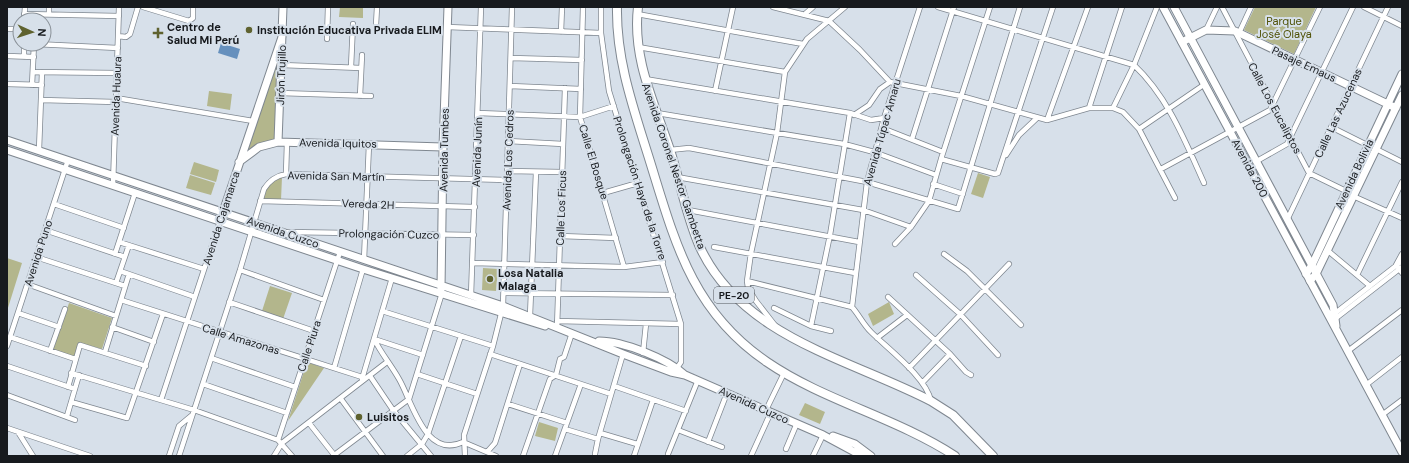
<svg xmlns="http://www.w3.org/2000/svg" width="1409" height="463" font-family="'DM Sans',sans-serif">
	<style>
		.green { fill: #b3b68c }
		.water { fill: #6690bd }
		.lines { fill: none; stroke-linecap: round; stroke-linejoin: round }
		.street-casing { stroke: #7f8790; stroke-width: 6 }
		.secondary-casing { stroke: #7f8790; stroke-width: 9 }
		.primary-casing { stroke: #7f8790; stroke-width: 9 }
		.highway-casing { stroke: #7f8790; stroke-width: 10 }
		.street { stroke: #fff; stroke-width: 4.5 }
		.secondary { stroke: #fff; stroke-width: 7 }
		.primary { stroke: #fff; stroke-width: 7 }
		.highway { stroke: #fff; stroke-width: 8 }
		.poi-dot { fill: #5f622f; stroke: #d7e0ea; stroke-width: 1.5 }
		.labels { text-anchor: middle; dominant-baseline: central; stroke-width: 4; stroke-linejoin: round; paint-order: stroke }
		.shield { fill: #d7e0ea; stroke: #51555b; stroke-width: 1 }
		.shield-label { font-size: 10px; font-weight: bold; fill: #171a1e }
		.park-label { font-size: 11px; fill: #4f5106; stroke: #d7e0ea }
		.poi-label { font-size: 11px; font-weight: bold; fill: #171a1e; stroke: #d7e0ea; text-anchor: start }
		.street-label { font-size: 11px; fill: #171a1e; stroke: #d7e0ea }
	</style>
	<rect width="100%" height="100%" fill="#d7e0ea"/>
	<path class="green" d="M340 7H363V18L339 17Z
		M1255 7H1316L1294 54 1244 30Z
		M278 54 277 139 249 152 247 150Z
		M209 91 232 94 230 110 207 106Z
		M194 162 219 170 216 182 190 174Z
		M978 173 990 177 983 198 971 194Z
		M190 175 215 183 211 195 186 188Z
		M282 177 281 200H263C266 187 270 182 282 177Z
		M7 258 22 263 7 311Z
		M483 268 498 269 496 291 482 290Z
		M270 286 292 293 283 319 262 311Z
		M889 302 894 314 873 326 868 314Z
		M69 303 112 318 102 349 80 343 74 357 53 350Z
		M307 362 324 368 288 421Z
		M805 403 825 412 820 424 799 415Z
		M539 422 558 428 555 441 535 436Z"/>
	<path class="water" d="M221 43 240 49 237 59 218 53Z"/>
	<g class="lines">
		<defs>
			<path id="street" d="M143 7 189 21 193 18V7
				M583 7 580 117 624 267
				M601 7V33L609 91 681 324V362L677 368
				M773 7 829 21 860 50 890 82
				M938 7 1134 65C1168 97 1185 141 1204 183
				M1222 7 1309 173 1346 191
				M1364 7 1402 26
				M24 14 119 16
				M49 14V7
				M637 14 803 44
				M805 14 813 7
				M24 20 25 7
				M376 25 377 7
				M447 27 601 33
				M7 29H20
				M1206 30 1217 7
				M561 32 562 7
				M1239 33 1251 7
				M118 36 126 37 130 34 138 7
				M327 39 328 7
				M24 44V57
				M35 44 118 48
				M638 47 785 72
				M7 56 34 57
				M511 58 582 60
				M281 65 361 68
				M351 67 353 24
				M33 72 117 73
				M645 79 850 113 871 120 884 118
				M7 84 42 85
				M32 85 34 44
				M510 86 581 89
				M715 91 733 7
				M280 93 371 96
				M360 96 362 55
				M116 98 253 121
				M41 100 116 102
				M1089 108 1122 7
				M1113 108 1134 65 1157 7
				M478 113 580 117 614 106
				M657 113 844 144 874 152 936 175
				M854 115 869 105 880 89 890 82 961 96 1047 120 1089 108H1113L1123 112 1139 129 1175 198
				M1047 120 1088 7
				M1331 127 1367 145
				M882 128 943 152
				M1139 129 1205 84
				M912 139 954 7
				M508 141 563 144
				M1376 149 1402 162
				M39 150 42 72
				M670 150 689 148 867 182 958 209 1020 7
				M1006 155 1019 135 1037 118
				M941 159 995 174 998 173 1053 7
				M1257 161 1287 144 1353 7
				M1161 169 1270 110 1320 7
				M507 171 562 172
				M286 174 287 142
				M677 177 863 210 911 227
				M933 184 963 194
				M113 185 119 7
				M603 193 638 183
				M1353 196 1402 218
				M260 201 475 207
				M54 204 124 228
				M688 210 859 242
				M1288 218 1388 7
				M45 230 125 257
				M288 232 474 235
				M560 236 616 238
				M119 242 204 269
				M895 244 911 227 929 201 941 159 990 7
				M714 247 855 273
				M1327 250 1370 286
				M115 254 135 193
				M944 254 967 271 1021 325
				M1402 254 1396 265 1402 273
				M36 257 125 286
				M364 260 369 144
				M473 263 624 267 663 262
				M240 270 324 300
				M120 271 195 297
				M916 275 960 314 998 355
				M1357 275 1402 182
				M747 281 852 307C859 315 863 324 871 332 888 349 926 377 931 401
				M116 283 129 245
				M27 284 116 316
				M504 293 673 295
				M471 296 481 7
				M888 297 950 354 966 372 971 375
				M121 300 362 377
				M229 302 314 331
				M852 307 867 182 884 118 920 7
				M774 308 811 326 831 331
				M382 311 493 346
				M18 313 59 327
				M1334 314 1402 261
				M530 316 536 172
				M1335 319 1402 267
				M557 321 681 324
				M811 326 830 235 850 113
				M112 327 154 342
				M557 328 565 88
				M777 328 756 301 748 288 747 281 751 253 777 133 785 72 807 39 845 7
				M10 337 75 359
				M877 338 907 315
				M374 339C381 353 391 365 399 379 412 401 425 460 463 442L496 456
				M374 339 423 355
				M7 346 68 160
				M50 351 65 309
				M1348 351 1402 310
				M105 352 129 274
				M643 353 646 324
				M490 354 611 394
				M211 358 295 387
				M7 366 75 389
				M334 368 363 269
				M909 368 1009 264
				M71 373 194 410 278 440 292 456
				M417 374 477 394
				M370 376 393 410 431 456
				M362 379 392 278
				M923 382 950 354
				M203 384 287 413
				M1366 385 1402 357
				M614 386 686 411
				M68 387 80 345 146 366
				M7 395 75 420
				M341 399 383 456
				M161 400 223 212
				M71 402 127 418 163 314
				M508 404 567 423
				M766 410 784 373
				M1382 415 1402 400
				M67 416 79 375
				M309 423 335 456
				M7 428 90 456
				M565 429 598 439
				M678 430 722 447
				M18 432 33 456
				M600 433 637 444
				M278 440 340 252
				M708 442 727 393
				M786 449 797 423
				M487 452 495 443 520 364
				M595 454 598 439 623 354
				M668 454 698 380
				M169 456 179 426 191 416
				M179 456 240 270 264 189C270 180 276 176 286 174L507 180
				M274 456 282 443 387 362
				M333 456 409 399 442 293
				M407 456 422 444 428 434 461 336
				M465 456 464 435 493 346 503 306 512 7
				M523 456 550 379 556 375 560 359 564 357 572 333
				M555 456 581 384
				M634 456 653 400
				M751 456 771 412
				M813 456 823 435"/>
			<path id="secondary" d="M1182 42 1206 30 1235 31 1396 108
				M7 140 503 306 623 354 671 372 685 375 823 435 862 456
				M278 142 283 7
				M7 150 363 269 545 326
				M239 162 259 147 278 142 443 147
				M223 212 282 37
				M1306 274 1312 265 1402 74
				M1310 281 1316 274 1402 95
				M441 289 443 147 448 7
				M599 341C623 341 668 359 685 375
				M833 436 855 444 871 456"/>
			<path id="primary" d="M1163 7 1402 452
				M1174 7 1333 305 1336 326"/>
			<path id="highway" d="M617 7C616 59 633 107 648 155 674 238 690 310 767 362 824 401 895 417 955 456
				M638 7C632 58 654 102 670 150 680 181 686 215 699 245 740 337 850 359 931 401L953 415 993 456"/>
		</defs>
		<use href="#street" class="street-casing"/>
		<use href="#secondary" class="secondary-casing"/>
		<use href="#primary" class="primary-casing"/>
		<use href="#highway" class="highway-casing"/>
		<use href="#street" class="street"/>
		<use href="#secondary" class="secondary"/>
		<use href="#primary" class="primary"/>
		<use href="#highway" class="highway"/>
	</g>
	<g class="poi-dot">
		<circle cx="249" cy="30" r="4"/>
		<path d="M156 27h4v4h4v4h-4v4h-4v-4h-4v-4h4z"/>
		<circle cx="490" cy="279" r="4"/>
		<circle cx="359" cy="417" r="4"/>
	</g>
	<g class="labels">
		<rect class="shield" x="714" y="287" width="40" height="16" rx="3"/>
		<g class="shield-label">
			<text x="734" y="295">PE-20</text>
		</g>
		<g class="park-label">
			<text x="1284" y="21">Parque<tspan x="1284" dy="13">José Olaya</tspan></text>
		</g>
		<g class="poi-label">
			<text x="167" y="27">Centro de<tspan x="167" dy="13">Salud Mi Perú</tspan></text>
			<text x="257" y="30">Institución Educativa Privada ELIM</text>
			<text x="498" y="273">Losa Natalia<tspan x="498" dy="13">Malaga</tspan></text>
			<text x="367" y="417">Luisitos</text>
		</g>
		<g class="street-label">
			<text transform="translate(1304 64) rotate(25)">Pasaje Emaus</text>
			<text transform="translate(281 75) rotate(-88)">Jirón Trujillo</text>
			<text transform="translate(116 96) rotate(-88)">Avenida Huaura</text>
			<text transform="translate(1275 108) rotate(62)">Calle Los Eucaliptos</text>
			<text transform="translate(1338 113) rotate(-65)">Calle Las Azucenas</text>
			<text transform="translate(882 132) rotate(-74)">Avenida Túpac Amaru</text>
			<text transform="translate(338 143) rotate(1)">Avenida Iquitos</text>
			<text transform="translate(444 150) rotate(-89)">Avenida Tumbes</text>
			<text transform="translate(477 152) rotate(-88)">Avenida Junín</text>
			<text transform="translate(508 160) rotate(-88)">Avenida Los Cedros</text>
			<text transform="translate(594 162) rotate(73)">Calle El Bosque</text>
			<text transform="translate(674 166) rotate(71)">Avenida Coronel Nestor Gambetta</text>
			<text transform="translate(1250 168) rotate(62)">Avenida 200</text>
			<text transform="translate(1354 174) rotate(-65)">Avenida Bolivia</text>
			<text transform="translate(336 176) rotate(1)">Avenida San Martín</text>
			<text transform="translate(640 188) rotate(72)">Prolongación Haya de la Torre</text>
			<text transform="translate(368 204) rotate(2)">Vereda 2H</text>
			<text transform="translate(561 208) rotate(-88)">Calle Los Ficus</text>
			<text transform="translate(221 218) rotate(-72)">Avenida Cajamarca</text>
			<text transform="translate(283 232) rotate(19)">Avenida Cuzco</text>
			<text transform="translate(389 234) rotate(1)">Prolongación Cuzco</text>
			<text transform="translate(38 253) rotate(-72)">Avenida Puno</text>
			<text transform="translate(241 339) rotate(17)">Calle Amazonas</text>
			<text transform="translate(309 346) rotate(-72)">Calle Piura</text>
			<text transform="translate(754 405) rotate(24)">Avenida Cuzco</text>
		</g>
	</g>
	<rect width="1409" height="463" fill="none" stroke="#171a1e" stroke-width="16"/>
	<g transform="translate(32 32) rotate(93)"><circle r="19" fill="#d7e0ea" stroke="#8a9198"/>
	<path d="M0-3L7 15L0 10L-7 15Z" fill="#5f622f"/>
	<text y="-6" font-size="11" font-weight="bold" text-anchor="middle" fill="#171a1e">N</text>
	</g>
</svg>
